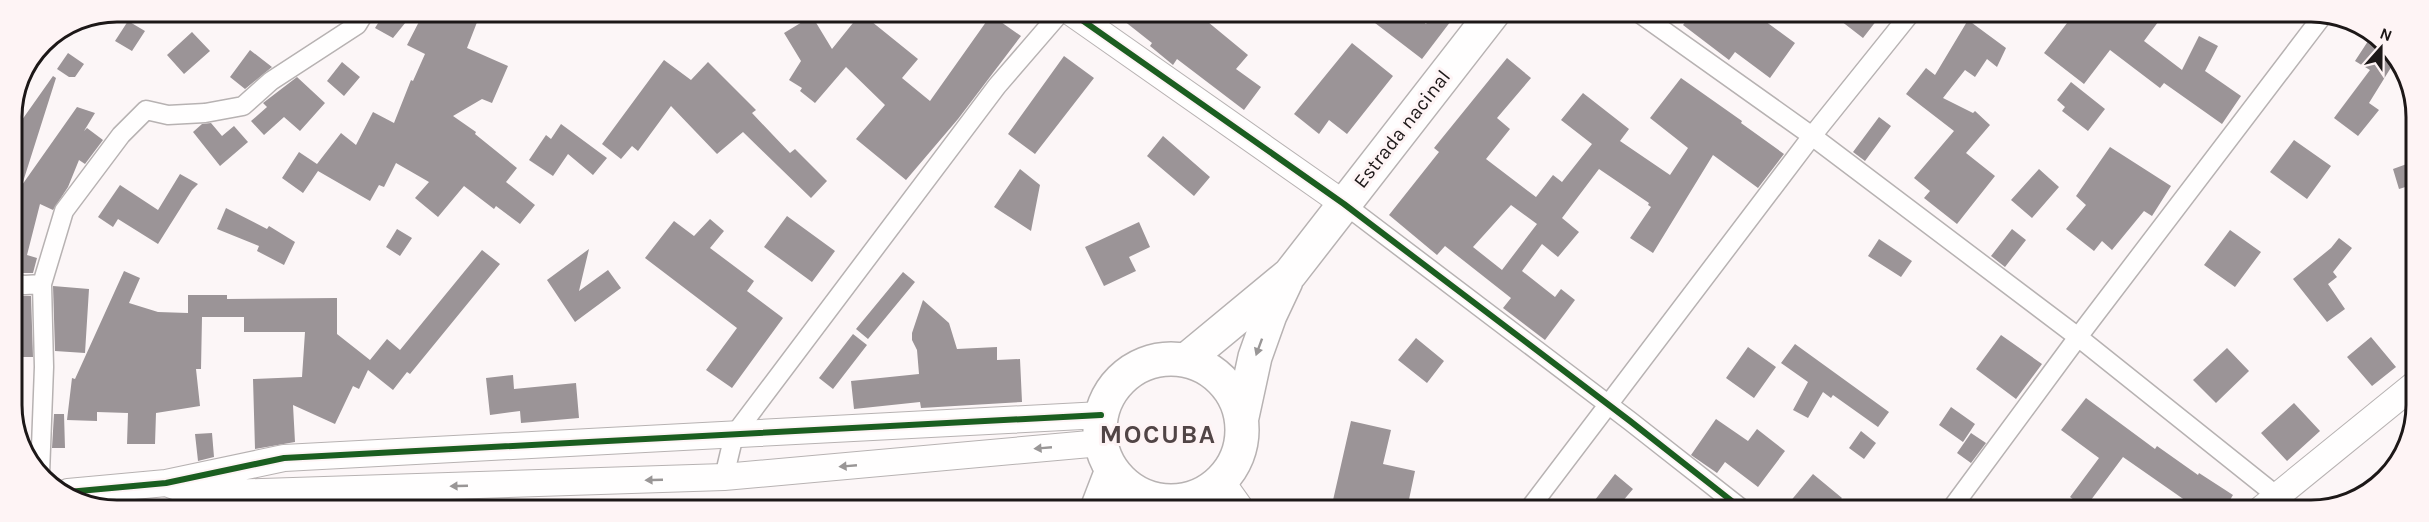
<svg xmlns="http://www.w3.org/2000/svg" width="2429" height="522" font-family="Karla,sans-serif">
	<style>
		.building { fill: #9b9497; fill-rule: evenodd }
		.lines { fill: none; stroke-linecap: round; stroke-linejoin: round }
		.street-casing { stroke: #b7b2b2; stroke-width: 21 }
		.secondary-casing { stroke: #b7b2b2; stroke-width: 28 }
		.highway-casing { stroke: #b7b2b2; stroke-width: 36 }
		.street { stroke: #fffefe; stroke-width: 18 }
		.secondary { stroke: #fffefe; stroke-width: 26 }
		.highway { stroke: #fffefe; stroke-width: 33 }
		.cycleway-casing { stroke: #fef4f5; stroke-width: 10 }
		.cycleway { stroke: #1b5e20; stroke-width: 6 }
		.oneway { fill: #999696 }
		.labels { text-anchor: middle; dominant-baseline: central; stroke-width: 6; stroke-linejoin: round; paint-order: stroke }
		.street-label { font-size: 20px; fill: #1d1818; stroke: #fef4f5 }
		.district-label { font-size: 26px; font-weight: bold; letter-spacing: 1.5px; fill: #514546; stroke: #fef4f5 }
		.rim { fill: none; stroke: #1d1818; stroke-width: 3 }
	</style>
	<rect width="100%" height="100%" fill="#fcf6f7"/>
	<path class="building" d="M385 12H414L393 38 375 28Z
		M424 12H481L467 48 508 66 492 103 482 99 453 116 476 132 475 134 517 168 506 182 535 205 520 224 496 206 494 209 464 186 438 217 415 198 429 182 396 163 384 187 379 185 370 201 318 171 303 193 282 178 299 152 317 164 341 133 356 145 373 112 394 123 411 80 413 81 425 54 407 45Z
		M861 13 918 59 902 78 930 101 991 15 1021 36 958 119 906 180 856 139 885 105 846 67 815 103 800 91 802 88 789 80 801 61 784 33 812 16 832 49Z
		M1114 13H1215L1208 22 1248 55 1236 69 1261 87 1244 110 1177 59 1173 65 1150 46 1152 43Z
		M1362 13H1412L1426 24 1434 13H1457L1422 59Z
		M1692 13H1754L1795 43 1770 78 1735 52 1729 60 1683 25Z
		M1832 14H1868L1877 20 1863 38Z
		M2074 14H2164L2144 41 2182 70 2199 36 2218 46 2205 71 2241 96 2222 124 2164 83 2160 88 2110 50 2084 84 2044 53Z
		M1968 20 2006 48 1997 67 1987 59 1975 77 1965 70 1943 98 1973 113 1975 111 1990 125 1966 153 1995 176 1957 224 1924 198 1930 191 1914 178 1954 131 1906 94 1926 68 1935 75Z
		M128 21 145 31 132 51 115 41Z
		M192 32 210 51 184 74 167 55Z
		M2372 35 2386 43 2395 61 2369 103 2379 110 2358 136 2334 118 2370 70 2355 61Z
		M1352 43 1393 76 1347 134 1329 120 1319 134 1294 114Z
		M250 50 272 67 245 89 230 77Z
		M68 53 84 64 75 77H69L57 69Z
		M1064 56 1094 78 1035 154 1008 134Z
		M1507 58 1531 78 1497 118 1510 129 1486 159 1536 197 1553 175 1562 182 1592 144 1561 120 1583 93 1629 129 1620 141 1670 175 1688 148 1650 118 1681 78 1742 121 1741 123 1784 154 1758 188 1713 155 1653 253 1630 238 1651 207 1648 205 1649 203 1599 169 1562 218 1579 232 1558 257 1542 244 1522 271 1555 297 1561 289 1575 300 1545 340 1503 308 1511 298 1445 246 1437 255 1389 215 1439 152 1434 148ZM1511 205 1537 224 1502 270 1473 247Z
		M664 60 691 80 708 62 756 110 752 113 790 153 795 149 827 181 811 198 743 132 717 154 671 106 638 151 632 146 621 159 602 144Z
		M342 62 360 77 344 96 327 81Z
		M53 76 56 78 22 185 77 107 95 113 84 131 87 128 103 140 85 164 79 160 68 187 53 210 40 204 27 255 37 258 33 273H13L12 134Z
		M297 77 325 103 300 131 284 117 264 135 251 121 267 107 263 103Z
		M2071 82 2105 109 2088 131 2062 111 2065 107 2057 100Z
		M1879 117 1891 126 1865 161 1853 152Z
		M211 123 222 136 234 126 248 142 220 166 193 132 202 124Z
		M561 124 607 158 593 175 568 154 553 176 529 160 546 135 551 139Z
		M1163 136 1210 177 1194 196 1147 156Z
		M2294 140 2331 166 2307 199 2270 172Z
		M2110 147 2171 186 2152 216 2144 211 2112 250 2102 241 2094 251 2066 229 2086 205 2076 196Z
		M2415 161V184L2399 189 2393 169Z
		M1020 169 1040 185 1031 231 994 207Z
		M2039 169 2059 187 2032 218 2011 200Z
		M180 174 198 184 192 190 158 244 118 219 113 227 98 217 120 185 158 210Z
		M226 208 267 229 269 226 295 242 284 265 257 251 259 246 217 229Z
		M787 216 835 251 812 282 764 247Z
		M710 219 724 231 710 248 754 281 747 291 783 318 732 388 706 370 737 328 645 258 674 221 694 236Z
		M1139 222 1150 247 1129 257 1136 271 1104 286 1085 247Z
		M397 229 412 238 400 256 386 247Z
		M2012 229 2026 240 2005 267 1991 256Z
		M2230 230 2261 252 2235 287 2204 265Z
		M2339 238 2352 248 2333 272 2337 277 2328 284 2345 309 2327 322 2293 279 2331 248Z
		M1879 239 1912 261 1901 277 1868 256Z
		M589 249 579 291 608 270 621 288 575 322 547 280Z
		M482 250 500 264 410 374 407 372 393 390 368 370 359 389 353 386 335 424 293 405 295 442 255 449 253 379 302 377 305 332H244V317H202L201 369H196L200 406 156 413 155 444H127L128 413 97 412V421L67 420 72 378 75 379 124 271 140 278 129 303 158 312 188 313V295H227V299L337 298V334L370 360 387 339 400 350Z
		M903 272 915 282 868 339 856 329Z
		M53 286 89 289 85 353 55 351Z
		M17 296H31L33 357H14Z
		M923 300 949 323 957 349 997 347V360L1020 359 1022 402 921 408 920 402 854 409 851 381 919 374 917 350 912 340V333Z
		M853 334 867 345 833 389 819 378Z
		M2001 335 2042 364 2016 399 1976 369Z
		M2371 337 2396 367 2372 386 2347 357Z
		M1416 338 1444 361 1427 383 1398 360Z
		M1795 344 1889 412 1878 427 1833 395 1831 398 1823 392 1808 418 1793 410 1808 382 1781 363Z
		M1748 347 1776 367 1754 398 1726 378Z
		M2227 348 2249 371 2216 403 2193 380Z
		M513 375 514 389 576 383 579 418 521 423 520 411 490 415 486 378Z
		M2086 398 2155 449 2157 446 2198 475 2199 473 2233 495 2224 510H2199L2123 457 2085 508 2070 497 2099 458 2061 430Z
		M2294 403 2320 431 2287 461 2261 433Z
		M1951 407 1975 424 1963 442 1939 425Z
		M54 414H64L65 448H52Z
		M1716 419 1748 441 1757 429 1785 451 1758 487 1725 462 1717 473 1691 455Z
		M1351 421 1391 430 1383 464 1415 471 1407 509 1375 501 1373 509H1331Z
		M1861 431 1876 443 1864 459 1849 448Z
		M212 433 214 457 198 461 195 434Z
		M1971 433 1986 443 1971 463 1957 453Z
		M1615 474 1633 489 1616 509H1588Z
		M1813 474 1842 498 1832 509H1784Z"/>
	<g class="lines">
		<defs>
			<path id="street" d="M1639 13 1812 136 2078 337 2277 496 2290 510
				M1344 204 1630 421 1742 509
				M13 284 25 285 42 284
				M40 474 44 367 42 284 64 211 121 135 146 110 168 115 205 113 243 106 271 81 357 25 365 12
				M724 477 734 435 997 86 1060 13
				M1529 509 1812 136 1910 14
				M1951 509 2078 337 2324 14"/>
			<path id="secondary" d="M1072 13 1344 204
				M1221 481 1241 509
				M166 483 197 494 724 477 1101 443
				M68 492 166 483 284 458 1101 415
				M1184 500 1191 509
				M2260 510 2415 384"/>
			<path id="highway" d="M1100 430a71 71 0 1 1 142 0a71 71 0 1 1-142 0Z
				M1186 360 1290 274 1493 13
				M1242 417 1255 357 1270 315 1286 281
				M1097 509 1112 470"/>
		</defs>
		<use href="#street" class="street-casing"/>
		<use href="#secondary" class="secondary-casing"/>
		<use href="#highway" class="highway-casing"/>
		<use href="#street" class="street"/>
		<use href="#secondary" class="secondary"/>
		<use href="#highway" class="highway"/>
		<defs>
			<path id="cycleway" d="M1072 13 1344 204 1630 421 1742 509
				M68 492 166 483 284 458 1101 415"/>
		</defs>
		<use href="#cycleway" class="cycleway-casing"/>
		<use href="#cycleway" class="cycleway"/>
	</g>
	<defs><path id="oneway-solid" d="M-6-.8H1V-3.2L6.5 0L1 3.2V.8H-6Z" transform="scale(1.5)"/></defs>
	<g class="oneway">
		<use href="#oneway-solid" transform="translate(1259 347) rotate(110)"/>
		<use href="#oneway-solid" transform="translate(1043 448) rotate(175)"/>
		<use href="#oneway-solid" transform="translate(848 466) rotate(175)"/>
		<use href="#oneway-solid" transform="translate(654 480) rotate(178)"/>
		<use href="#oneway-solid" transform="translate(459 486) rotate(178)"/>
	</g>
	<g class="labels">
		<g class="street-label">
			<text transform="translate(1402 129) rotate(-52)">Estrada nacinal</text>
		</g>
		<g class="district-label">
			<text x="1158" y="434">MOCUBA</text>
		</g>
	</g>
	<path d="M0 0H2429V522H0ZM117 22H2311A95 95 0 0 1 2406 117V405A95 95 0 0 1 2311 500H117A95 95 0 0 1 22 405V117A95 95 0 0 1 117 22Z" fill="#fef4f5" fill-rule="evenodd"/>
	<path class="rim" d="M117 22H2311A95 95 0 0 1 2406 117V405A95 95 0 0 1 2311 500H117A95 95 0 0 1 22 405V117A95 95 0 0 1 117 22Z"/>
	<g transform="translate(2381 48) rotate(21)" stroke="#fef4f5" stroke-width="4.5" paint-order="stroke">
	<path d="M0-4.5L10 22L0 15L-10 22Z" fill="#1d1818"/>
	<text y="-9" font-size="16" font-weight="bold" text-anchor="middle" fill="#1d1818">N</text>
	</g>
</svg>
